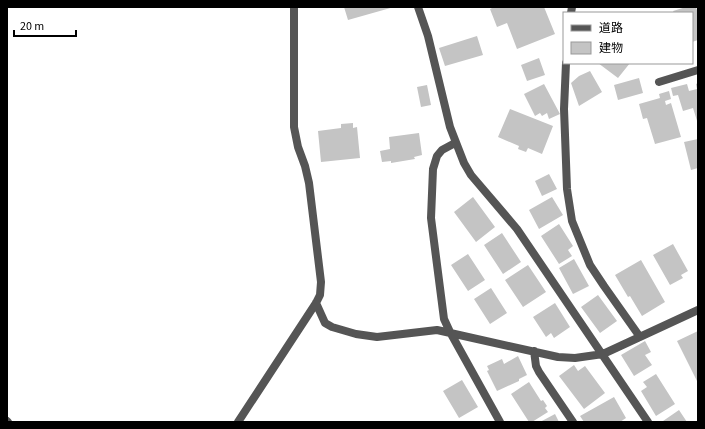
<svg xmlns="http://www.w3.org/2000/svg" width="705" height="429" font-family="'Source Sans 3','Noto Sans JP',sans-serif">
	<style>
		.building { fill: #c4c4c4 }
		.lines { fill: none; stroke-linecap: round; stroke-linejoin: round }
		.street { stroke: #555; stroke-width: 8 }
	</style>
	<rect width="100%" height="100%" fill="#fff"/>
	<path class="building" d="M344 7H394L348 20Z
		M494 7H544L555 34 517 49 507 23 497 27 490 9Z
		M686 7H696L698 13V40L692 42V13H674L673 11Z
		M477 36 483 55 445 66 439 48Z
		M539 58 545 75 527 81 521 65Z
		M598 63H630L618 78Z
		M590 71 602 92 579 106 571 83 579 76Z
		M639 78 643 93 618 100 614 85Z
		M698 83V124L693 108 683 111 678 95 673 96 671 88 687 84 689 91 697 89 696 84Z
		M544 84 560 114 549 119 547 113 542 116 540 113 535 116 524 94Z
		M427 85 431 105 421 107 417 87Z
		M669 91 671 99 665 101 666 105 671 103 681 137 655 144 647 118 643 119 639 104 660 98 659 94Z
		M510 109 553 126 542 154 528 148 526 152 518 149 519 146 498 137Z
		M353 123V128L357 127 360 158 321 162 318 131 341 128V124Z
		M419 133 422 155 414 157 415 159 391 163V161L382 162 380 151 390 149 389 137Z
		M698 139V168L691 170 684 142Z
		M549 174 557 189 542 196 535 181Z
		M473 197 495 227 476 242 454 212Z
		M552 197 563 215 539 229 529 210Z
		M559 224 573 246 568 250 572 256 559 264 541 236Z
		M502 233 521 262 503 274 484 245Z
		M673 244 688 271 681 275 683 278 670 285 653 255Z
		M468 254 485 280 468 291 451 265Z
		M574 259 589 286 573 294 559 268Z
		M641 260 665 302 642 316 630 296 628 297 615 275Z
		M528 265 546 292 523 307 505 280Z
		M491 288 507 313 490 324 474 299Z
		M598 295 617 321 600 333 581 307Z
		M555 303 570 327 554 338 551 333 546 337 533 317Z
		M698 331V383L677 341Z
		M645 341 651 352 645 355 652 365 634 376 621 355Z
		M518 356 527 375 519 379V381L497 391 487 371 489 370 487 366 502 359 504 364Z
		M574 365 578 371 585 366 605 393 584 409 559 376Z
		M656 374 675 404 656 416 641 391 647 387 643 382Z
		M462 380 478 407 459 418 443 391Z
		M529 382 541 401 543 400 547 406 545 408 548 412 532 422H529L511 394Z
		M614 397 626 418 620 422H584L580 416Z
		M679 410 687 422H664L663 421Z
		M555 414 559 422H540Z"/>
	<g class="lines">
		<path class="street" d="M418 7 428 36 450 127 464 163 471 175 517 229 648 422
			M571 13 572 7
			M566 63 564 109 565 135 567 189 572 221 590 265 604 286 640 337
			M659 82 698 70
			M455 143 442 150 437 156 433 169 431 218 444 319 450 332 500 422
			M316 303 325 323 332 327 356 334 377 337 437 330 558 357 575 358 603 354 698 310
			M534 351 536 366 539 372 573 422
			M7 421 8 422
			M238 422 316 303 320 295 321 282 309 183 305 166 298 147 294 127V7"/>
	</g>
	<rect width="705" height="429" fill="none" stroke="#000000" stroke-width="16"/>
	<rect x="563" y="12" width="130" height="52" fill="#ffffff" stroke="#999999"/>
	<rect x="571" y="25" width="20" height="6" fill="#555555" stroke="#999999"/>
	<text x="599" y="32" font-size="12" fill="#000000">道路</text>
	<rect x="571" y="42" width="20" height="12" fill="#c4c4c4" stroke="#999999"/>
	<text x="599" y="52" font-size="12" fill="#000000">建物</text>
	<path d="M14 30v6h62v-6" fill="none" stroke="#000000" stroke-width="2"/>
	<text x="20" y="30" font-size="12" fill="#000000" stroke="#ffffff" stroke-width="3" paint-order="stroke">20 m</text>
</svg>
